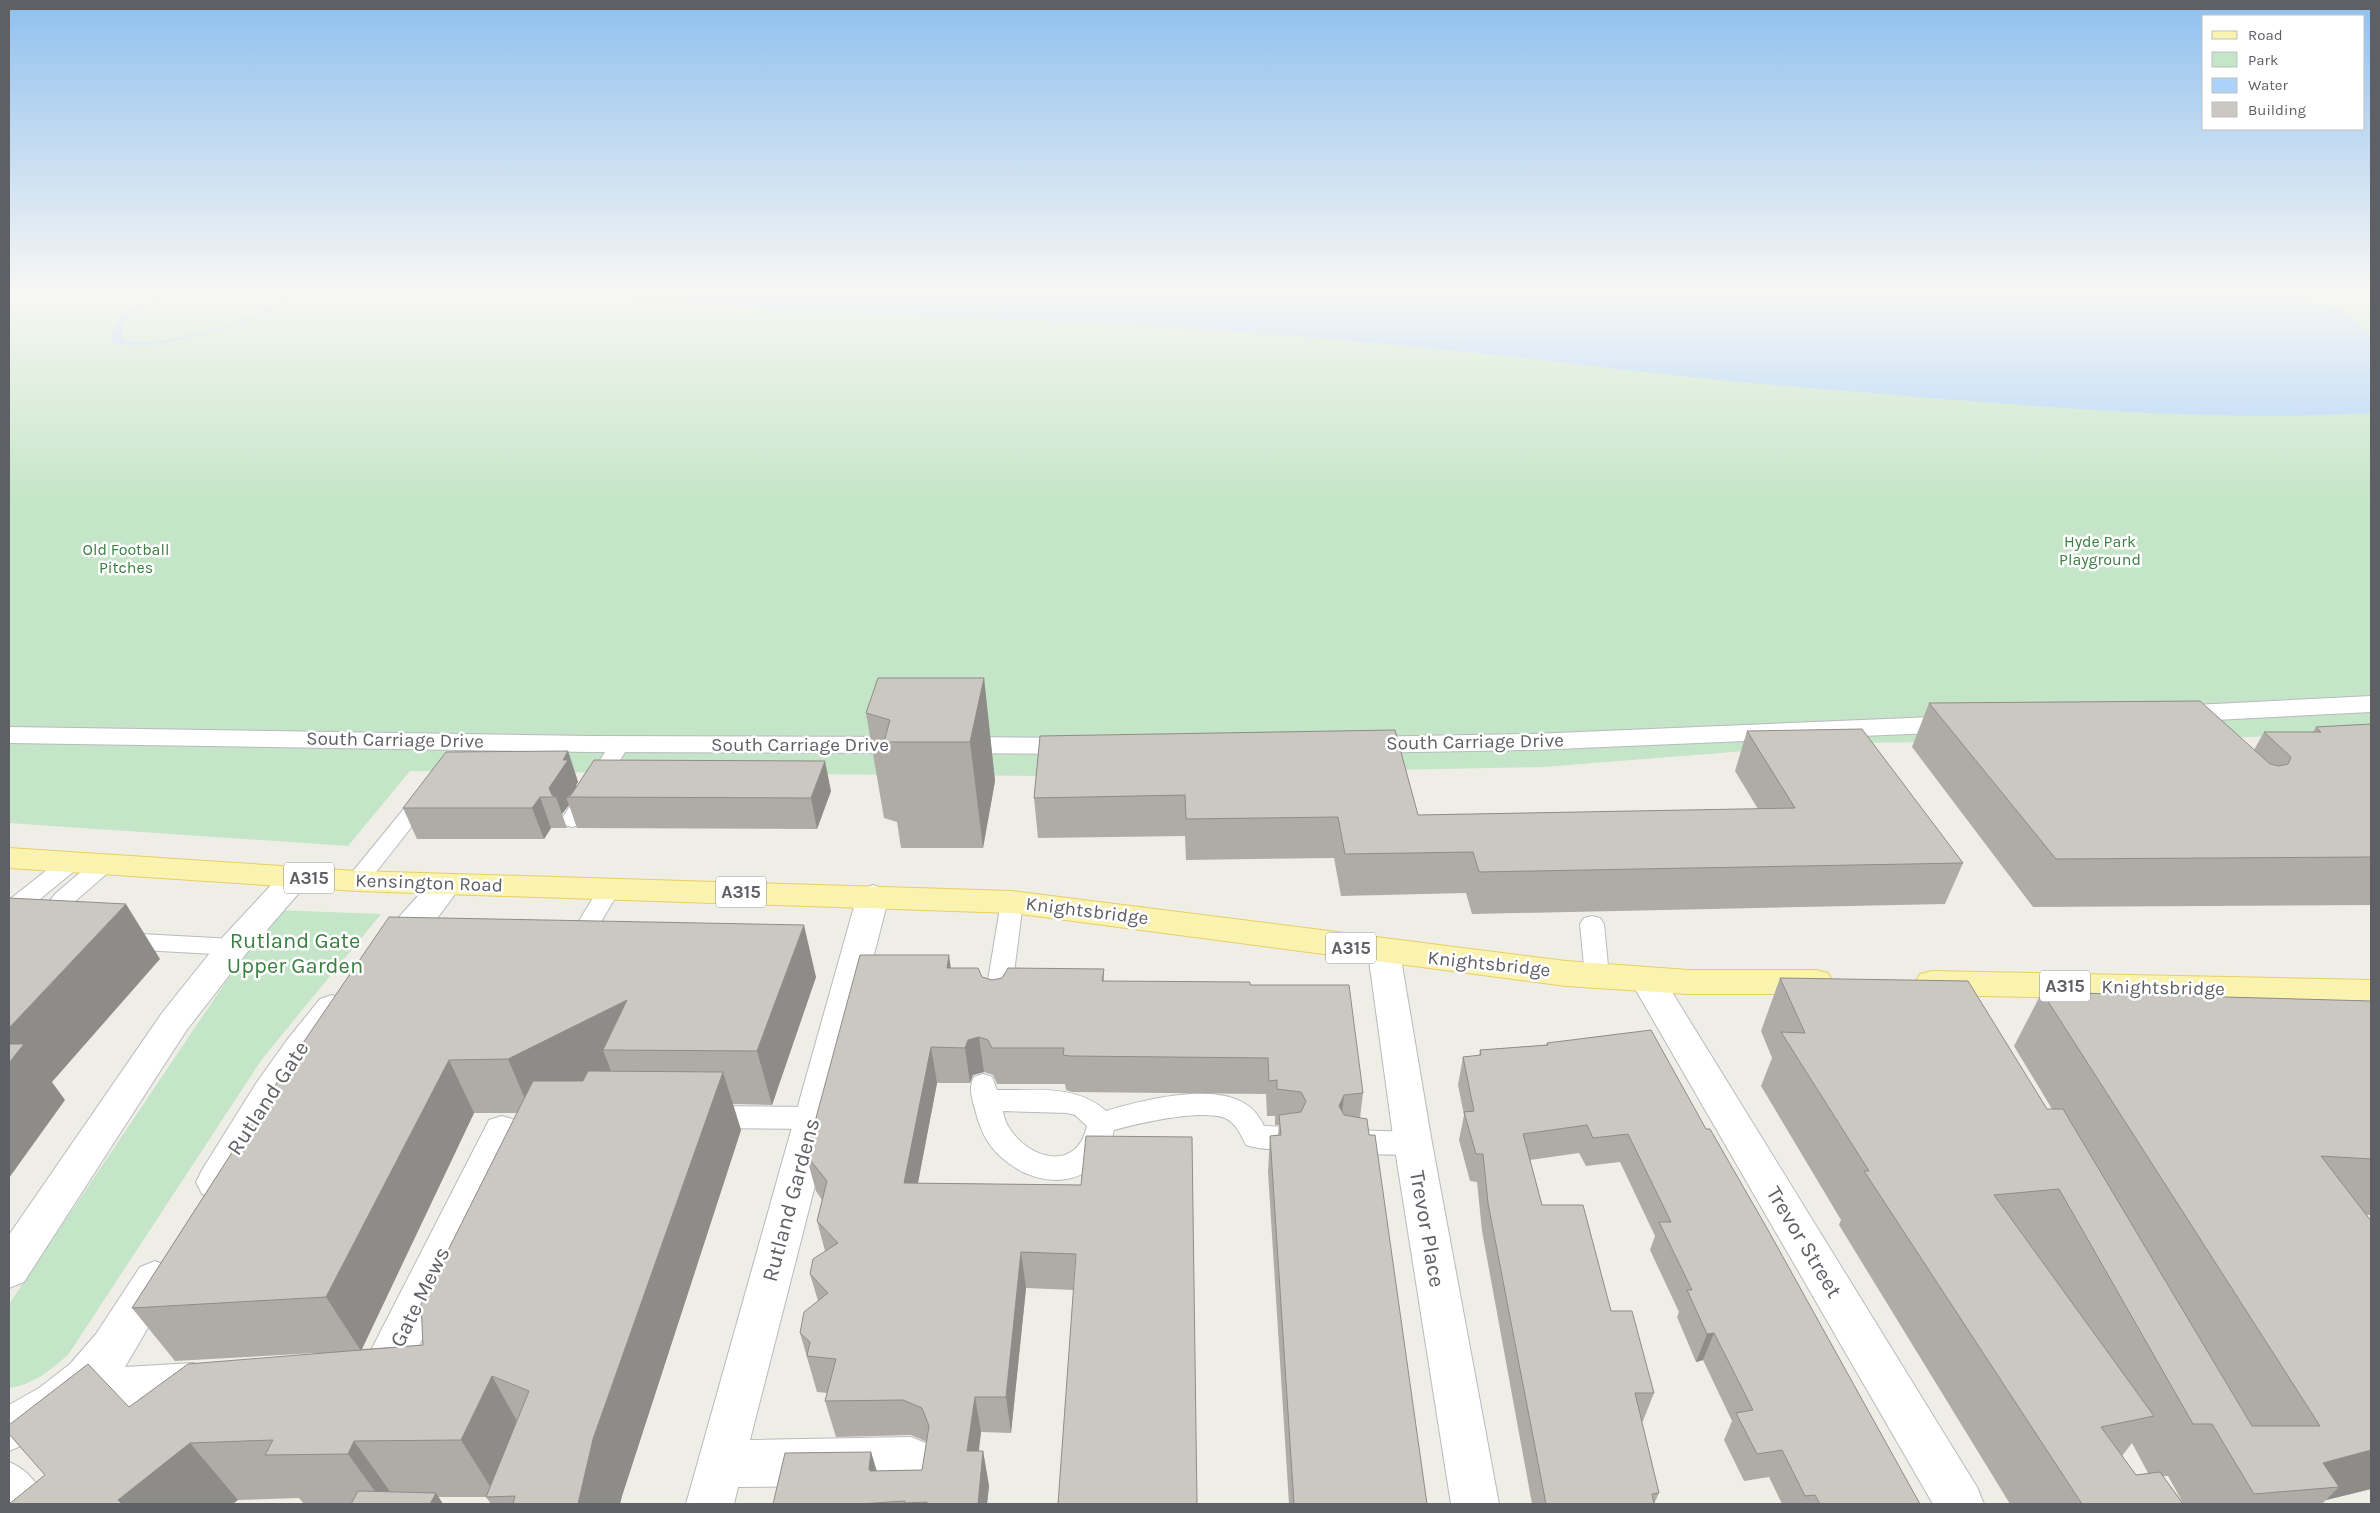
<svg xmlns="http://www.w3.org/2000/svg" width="2380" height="1513" font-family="Karla,sans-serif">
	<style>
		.green { fill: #c4e5c7 }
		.water { fill: #abd2fa }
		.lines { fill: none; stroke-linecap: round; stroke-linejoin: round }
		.service-casing { stroke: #b8babf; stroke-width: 2 }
		.minor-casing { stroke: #b8babf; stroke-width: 2 }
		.primary-casing { stroke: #e9cd65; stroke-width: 2 }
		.service { fill: #fff; fill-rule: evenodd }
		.minor { fill: #fff; fill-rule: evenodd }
		.primary { fill: #faf3b0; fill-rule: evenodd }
		.wall { fill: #afaca7; fill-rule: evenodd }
		.shaded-wall { fill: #8e8c88 }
		.building { fill: #cbc8c2; stroke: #8e8c88 }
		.labels { text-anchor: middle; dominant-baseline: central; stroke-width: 5; stroke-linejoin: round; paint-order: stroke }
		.far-park-label { font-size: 16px; fill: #3a8042; stroke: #fff }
		.shield { fill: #fff; stroke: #8e9093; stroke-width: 1 }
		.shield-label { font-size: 18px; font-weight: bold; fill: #5e6065 }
		.street-label { font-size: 19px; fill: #5e6065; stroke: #fff }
		.near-park-label { font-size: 22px; fill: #3a8042; stroke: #fff }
		.near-street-label { font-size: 22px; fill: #5e6065; stroke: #fff }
	</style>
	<rect width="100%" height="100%" fill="#efeee6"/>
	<path class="green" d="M9 294H2371V733L2184 739 1847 743 1543 767 1391 770 1044 776 410 771 348 846 9 823Z
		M274 910 381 914 262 1059 68 1355C51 1370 32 1385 9 1388V1304Z"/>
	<path class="water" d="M166 294H175C159 299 114 316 122 339 147 353 271 319 285 294H294C278 318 135 361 112 340 111 315 147 302 166 294Z
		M562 294H2304L2310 297V300L2344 310 2371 336V413C2229 421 2085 410 1943 399 1862 392 1780 386 1698 378 1638 372 1577 364 1517 357 1451 350 1384 344 1318 338 1066 315 813 318 562 294Z"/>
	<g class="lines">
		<defs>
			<path id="service" d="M620 738 627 740 630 744 583 820 580 825 572 827 564 825 561 820 613 740Z
				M414 803 421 805 425 810 421 815 365 886 357 888 349 886 346 881 349 876 407 805Z
				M70 856 78 858 81 863 78 868 17 918 9 920V900L62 858Z
				M103 858 111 860 114 865 111 870 72 904 55 928 47 930 39 928 35 922 43 909 56 893 95 860Z
				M610 880 618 883 621 888 588 944 580 946 566 943 562 937 566 931 574 929 602 883Z
				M1012 894 1020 897 1023 902 1010 1004 1006 1011 997 1013 988 1011 984 1004 1001 902 1004 897Z
				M1592 916 1600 918 1604 924 1609 976 1606 982 1597 985 1588 982 1585 976 1580 924 1584 918Z
				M123 933 233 939 241 941 245 947 241 953 233 955 123 949 115 947 111 941 115 935Z
				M983 1074 992 1077 997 1090C1035 1091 1076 1084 1106 1111 1143 1100 1214 1082 1247 1105 1255 1110 1260 1118 1264 1126L1288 1127 1298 1130 1302 1138 1298 1146C1282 1151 1262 1150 1246 1145 1241 1135 1236 1123 1225 1118 1199 1109 1141 1123 1114 1130 1101 1189 1039 1193 1000 1156 986 1144 979 1126 975 1109 972 1098 968 1088 974 1077ZM1003 1111 1067 1113 1075 1115 1087 1126C1077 1172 1030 1160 1010 1129 1006 1124 1004 1117 1003 1111Z
				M709 1106 812 1107 822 1110 826 1118 822 1126 812 1129 709 1128 699 1125 695 1117 699 1109Z
				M1351 1130 1413 1132 1423 1135 1427 1143 1423 1151C1404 1157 1360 1155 1341 1149L1337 1141 1341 1133Z
				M9 1462C27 1469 41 1486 47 1504H9Z"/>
			<path id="minor" d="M2371 696V712L2175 722 2166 720 2162 714 2166 708 2175 706Z
				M1958 716 1967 718 1971 724 1967 730 1958 732 1533 750 1361 753 1351 751 1347 745 1351 739 1361 737 1533 734Z
				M9 727 590 736 908 737 918 739 922 745 918 751 908 753 590 752 9 743Z
				M954 737 1076 738 1086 740 1090 746 1086 752 1076 754 954 753 944 751 940 745 944 739Z
				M295 868 306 871 310 878 306 885 245 955 186 1031 24 1282 9 1288V1235L162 1013 221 939 284 871Z
				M446 874 457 877 462 884C452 899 418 946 404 953 396 958 389 955 381 953L377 945 381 937 435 877Z
				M873 885 884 889 889 896 750 1440 911 1437 928 1444 935 1461 928 1504H880L883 1485 738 1487 734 1504H686L857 896 862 889Z
				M1384 941 1396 945 1400 953 1432 1143 1499 1504H1451L1394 1143 1368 953 1372 945Z
				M1647 968 1659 971 1977 1487 1984 1504H1933L1630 980 1635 971Z
				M332 995 344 999 349 1008 297 1081 230 1194 216 1199 202 1194 196 1182 202 1170 257 1082 287 1040 320 999Z
				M502 1116 515 1120 521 1131 399 1388 376 1395 360 1389 354 1374 360 1359 368 1356 489 1120Z
				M155 1261 170 1267 176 1280 125 1367 193 1363 209 1370 216 1385 209 1400 193 1407 81 1413 49 1434 9 1451V1405L39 1388 70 1364 96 1334 140 1267Z"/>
			<path id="primary" d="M9 848 357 871 1012 891 1566 961 1688 970H1816L1828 973 1833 982 1828 991 1816 994H1688L1566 986 1012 913 357 891 9 868Z
				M1932 971 2371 980V1004L1932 995 1920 992 1915 983 1920 974Z"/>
		</defs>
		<use href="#service" class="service-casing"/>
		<use href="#minor" class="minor-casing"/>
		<use href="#primary" class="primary-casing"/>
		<use href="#service" class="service"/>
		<use href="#minor" class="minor"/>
		<use href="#primary" class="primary"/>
	</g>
	<path class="wall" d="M984 678 995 781 983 848H901L897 822 884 818 866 713Z
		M1929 703 2254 750 2264 732H2313L2316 727 2371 724V905L2033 907 1912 747Z
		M1747 731 1963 863 1945 904 1472 914 1466 893 1341 896 1334 858 1186 860 1185 836 1038 838 1034 798 1040 736 1418 815 1758 809 1735 771Z
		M568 751 578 782 576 785 577 786 831 791 817 829 577 828 569 805 562 814 567 828H551L544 839H417L403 808Z
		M951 968 992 980 1104 969V981L1250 985 1363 1093 1360 1118 1369 1135 1427 1504H1289L1268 1172 1270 1136 1278 1135 1279 1125H1275V1116H1267L1266 1094 1072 1092 1066 1090 1065 1084H997L993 1075 984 1072 973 1075 970 1083H937L918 1183 1081 1185 1073 1290 1026 1288 1011 1433 981 1432 979 1451H983L989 1486 987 1504H773L871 1452 877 1471 922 1470 927 1442 911 1435 836 1437 825 1401 827 1393 817 1392 800 1333 818 1301 810 1274 825 1251 817 1221 822 1200 816 1191 806 1155Z
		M816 977 772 1105 733 1104 741 1130 622 1496 620 1504H491L486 1497H438L443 1504H304L299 1498 238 1500 45 1475 129 1407 316 1353 175 1361 132 1308 294 1056ZM474 1113H517L423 1345 362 1349Z
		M1780 978 2047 1109H2052L2014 1046 2042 992 2371 1001V1215H2367L2371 1221V1489L2326 1500 2322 1504H2010L1839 1225 1841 1220 1761 1086 1772 1058 1761 1031ZM2132 1443 2148 1473 2136 1475 2122 1456ZM2163 1476H2168L2183 1503Z
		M1547 1043 1706 1129 1920 1504H1782L1769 1477 1744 1481 1724 1440 1732 1421 1703 1360 1696 1362 1677 1317 1679 1312 1650 1250 1655 1236 1620 1162 1586 1166 1579 1153 1530 1160 1542 1205 1611 1311 1654 1393 1643 1421H1641L1659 1493 1654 1504H1532L1482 1231 1477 1182 1470 1181 1459 1140 1464 1115 1458 1085 1463 1057 1479 1056 1480 1050 1546 1045Z"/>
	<path class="shaded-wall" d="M984 678 995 781 983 848 970 742Z
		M568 751 578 782 576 785 578 790 574 797H566L569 805 562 814 556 797H552L549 788 563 760Z
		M825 761 831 791 817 829 811 798Z
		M540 797 551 828 544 839 532 808Z
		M126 904 160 959 52 1082 65 1100 9 1178V1028Z
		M804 925 816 977 772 1105 757 1051Z
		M949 955 954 990 947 968Z
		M627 1000 603 1050 611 1071 531 1113 508 1059Z
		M979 1037 984 1072 973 1075 970 1083 965 1048 968 1040Z
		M931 1047 937 1083 911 1219 904 1183Z
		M449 1060 474 1113 361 1351 326 1297Z
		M723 1072 741 1130 622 1496 620 1504H578L593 1439Z
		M1344 1095 1340 1131 1339 1106Z
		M1021 1252 1026 1288 1011 1433 1006 1397Z
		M1714 1333 1703 1360 1696 1362 1707 1334Z
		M492 1376 524 1434 496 1496 461 1440Z
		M975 1397 981 1432 974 1485 967 1451Z
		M354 1441 394 1497 384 1504 348 1454Z
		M190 1443 238 1500 233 1504H122L118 1500Z
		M2371 1450V1489L2326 1500 2339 1487 2323 1463Z
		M983 1451 989 1486 987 1504H978Z
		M871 1452 881 1487 878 1504 869 1469Z
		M436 1493 443 1504H430Z"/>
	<path class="building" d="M878 678H984L970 742H884L890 720 866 713Z
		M2200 701 2270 764 2279 766 2288 764 2291 757 2264 732H2321L2316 727 2371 724V857L2056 859 1929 703Z
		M1862 729 1963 863 1479 872 1473 852 1345 854 1338 817 1186 819 1185 795 1034 798 1040 736 1395 730 1418 815 1795 808 1747 731Z
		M568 751 563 760H568L549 788 552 795 556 797H540L532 808H403L446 752Z
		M594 760 825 761 811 798 566 797 571 795Z
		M9 898 126 904 9 1028Z
		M389 917 804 925 757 1051 603 1050 627 1000 508 1059 449 1060 326 1297 132 1308 294 1056Z
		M860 955H949L947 968H978L982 977 992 980 1002 978 1008 968 1104 969 1102 981 1250 982V985H1349L1363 1093 1344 1095 1339 1106 1344 1115 1367 1119 1369 1135H1375L1427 1504H1294L1270 1136 1281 1135 1279 1115 1301 1112 1306 1101 1301 1092 1277 1089V1080L1269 1081 1268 1058 1070 1056 1063 1055 1064 1048H992L988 1040 979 1037 968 1040 965 1048 931 1047 904 1183 1081 1185 1086 1136 1192 1137 1197 1504H1058L1076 1254 1021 1252 1006 1397H975L967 1451H983L978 1504H927V1502L905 1503V1501L859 1504H773L785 1453 871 1452 869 1469 870 1471 922 1470 929 1426 922 1408 903 1400 825 1401 836 1359 807 1356 810 1342 800 1333 804 1312 828 1293 810 1274 813 1259 838 1243 817 1221 827 1181 806 1155Z
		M1780 978 1968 981 2047 1109H2063L2252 1426H2320L2042 992 2371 1001V1159L2321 1156 2371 1221V1450L2323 1463 2339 1487 2254 1494 2212 1424H2193L2059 1189 1994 1195 2154 1416 2101 1427 2136 1475 2160 1472 2183 1504H2082L1864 1171H1869L1781 1032 1805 1033Z
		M1651 1030 1706 1129H1710L1768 1230 1920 1504H1820L1815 1495 1805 1496 1782 1450 1757 1454 1736 1413 1753 1410 1714 1333 1707 1334 1687 1290H1692L1659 1222H1671L1628 1134 1593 1138 1587 1125 1523 1134 1542 1205H1583L1611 1311H1632L1654 1393H1635L1659 1493 1652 1494 1654 1504H1546L1488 1203 1483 1154H1476L1464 1112 1474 1111 1463 1057 1481 1055 1480 1050 1548 1045 1547 1043Z
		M9 1044H24L9 1063Z
		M588 1071 723 1072 593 1439 578 1504H513L515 1496 486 1497 529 1391 492 1376 461 1440 354 1441 348 1454 265 1455 273 1440 190 1443 118 1500 122 1504H9L45 1475 9 1434V1425L88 1364 129 1407 188 1364 423 1345 421 1304 533 1081H583Z
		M358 1491 436 1493 430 1504H351Z"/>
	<linearGradient id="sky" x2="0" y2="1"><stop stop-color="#8fc0ef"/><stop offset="0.58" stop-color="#f8f7f4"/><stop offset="1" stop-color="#f8f7f4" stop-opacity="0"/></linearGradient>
	<rect width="2380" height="505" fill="url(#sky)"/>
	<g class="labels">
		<g class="far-park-label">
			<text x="2100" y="541">Hyde Park<tspan x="2100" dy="18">Playground</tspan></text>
			<text x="126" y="549">Old Football<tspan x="126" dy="18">Pitches</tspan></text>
		</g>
		<g class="shield">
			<rect x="284" y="862.5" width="50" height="31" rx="4"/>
			<rect x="716" y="876.5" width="50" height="31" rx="4"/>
			<rect x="1326" y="932.5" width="50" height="31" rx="4"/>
			<rect x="2040" y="970.5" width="50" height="31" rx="4"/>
		</g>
		<g class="shield-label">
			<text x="309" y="878">A315</text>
			<text x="741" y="892">A315</text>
			<text x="1351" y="948">A315</text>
			<text x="2065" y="986">A315</text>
		</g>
		<g class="street-label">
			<text transform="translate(395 740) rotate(1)">South Carriage Drive</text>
			<text transform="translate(1475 742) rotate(-1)">South Carriage Drive</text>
			<text x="800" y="745">South Carriage Drive</text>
			<text transform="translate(429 883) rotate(2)">Kensington Road</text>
			<text transform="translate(1087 911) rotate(7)">Knightsbridge</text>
			<text transform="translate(1489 964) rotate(6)">Knightsbridge</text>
			<text transform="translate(2163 988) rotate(1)">Knightsbridge</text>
		</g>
		<g class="near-park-label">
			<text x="295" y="941">Rutland Gate<tspan x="295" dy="25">Upper Garden</tspan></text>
		</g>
		<g class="near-street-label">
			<text transform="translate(268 1098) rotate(-57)">Rutland Gate</text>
			<text transform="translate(791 1200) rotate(-75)">Rutland Gardens</text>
			<text transform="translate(1427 1229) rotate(80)">Trevor Place</text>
			<text transform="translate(1804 1242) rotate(59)">Trevor Street</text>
			<text transform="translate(420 1297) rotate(-64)">Gate Mews</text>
		</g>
	</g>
	<rect width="2380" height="1513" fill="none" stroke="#5e6065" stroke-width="20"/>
	<rect x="2202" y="15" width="162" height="115" fill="#ffffff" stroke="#bfbfc1"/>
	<rect x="2212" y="31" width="25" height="8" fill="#faf3b0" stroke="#bfbfc1"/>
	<text x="2248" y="40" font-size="15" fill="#5e6065">Road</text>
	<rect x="2212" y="52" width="25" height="15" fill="#c4e5c7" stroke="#bfbfc1"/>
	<text x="2248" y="65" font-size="15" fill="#5e6065">Park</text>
	<rect x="2212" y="78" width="25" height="15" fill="#abd2fa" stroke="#bfbfc1"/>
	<text x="2248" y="90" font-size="15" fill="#5e6065">Water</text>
	<rect x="2212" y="102" width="25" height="15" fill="#cbc8c2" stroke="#bfbfc1"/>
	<text x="2248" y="115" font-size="15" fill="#5e6065">Building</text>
</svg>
